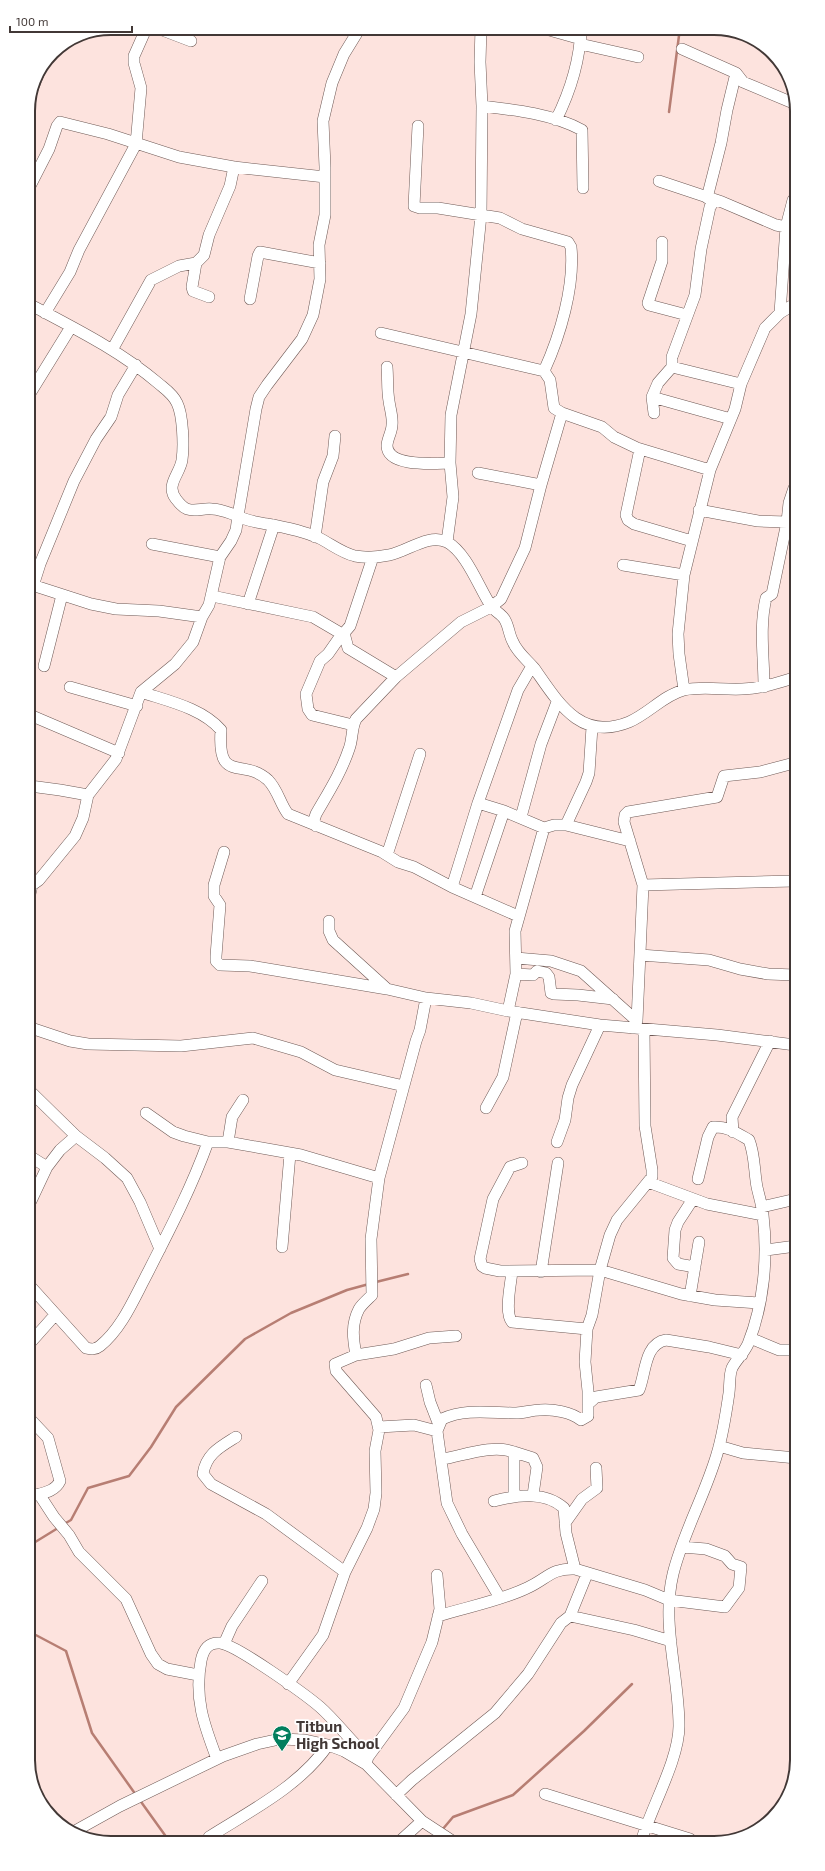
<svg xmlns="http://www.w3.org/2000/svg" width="825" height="1871" font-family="'Exo 2',sans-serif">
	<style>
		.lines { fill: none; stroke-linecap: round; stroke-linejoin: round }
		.stream { stroke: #b77e73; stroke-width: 2.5 }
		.minor-casing { stroke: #6f5a56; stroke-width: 12 }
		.minor { stroke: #fff; stroke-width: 11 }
		.labels { text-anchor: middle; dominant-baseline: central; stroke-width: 3.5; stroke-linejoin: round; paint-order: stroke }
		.poi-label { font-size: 15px; font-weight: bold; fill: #423836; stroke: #fff; text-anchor: start }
		.rim { fill: none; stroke: #423836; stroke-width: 2 }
	</style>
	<rect width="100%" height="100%" fill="#fde3de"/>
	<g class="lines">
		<path class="stream" d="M669 112 680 28
			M376 1282 408 1274
			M64 1524 71 1520 88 1488 129 1476 151 1447 176 1407 245 1339 291 1313 347 1290 369 1284
			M32 1544 58 1528
			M32 1633 66 1651 92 1733 136 1795
			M139 1799 167 1838 173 1842
			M442 1830 453 1817 513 1795 584 1731 632 1684
			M433 1841 437 1836"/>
		<defs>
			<path id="minor" d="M157 28 191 41
				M360 28 344 54 332 83 323 121 325 167V215L319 245 320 279 313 315 302 339 267 385 259 397 256 409 238 516C246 521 257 522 267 524 284 527 303 531 319 538 331 544 342 553 355 556 366 558 379 557 389 555 407 552 428 533 447 542 467 553 479 588 491 606 494 611 502 614 505 620 509 627 509 635 513 642 517 652 527 660 534 668 558 702 580 742 629 722 648 714 664 695 684 690 702 686 723 690 742 689 760 689 777 683 794 678
				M542 28 581 39
				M580 44 638 57
				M682 49 736 73 743 82 793 103
				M32 90 40 70
				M482 106C516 110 552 114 582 130L583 188
				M556 120C570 92 580 59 581 28
				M418 126 414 206 420 208H438L500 218 522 229 568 242 571 247C575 286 560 336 544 371
				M659 181 722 202 776 225 786 227
				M28 190 49 149 57 126 60 122 108 134 179 157 234 167 325 177
				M707 198 721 143 727 110 736 73
				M662 242V261L648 303 649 305 687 315
				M209 297 193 291 192 287 196 263 204 255 209 235 230 186 234 167
				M250 299 258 256 260 252 320 263
				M29 304C74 328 119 350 158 383 165 389 173 394 177 403 183 415 184 446 182 460 180 474 165 485 176 499 179 503 182 507 187 509 195 512 203 508 212 509 220 509 229 513 238 516L236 530 231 541 220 557 209 605 202 617 193 642 175 664 141 692 116 759 88 795 83 818 75 836 39 880 32 885 30 894
				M45 313 70 272 79 250 136 144 141 88 134 63V56L146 29
				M780 313 786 227 793 200
				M112 350 151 280 179 266 196 263
				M387 367C388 379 387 390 389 401 390 409 393 417 392 425 392 432 387 439 387 446 388 468 436 463 450 463
				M672 367 741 384
				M29 395 71 327
				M652 397 658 383 672 367V357L695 295 701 249 710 207 715 200
				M562 413 602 427 614 437 637 448 710 470
				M654 413 652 397 731 419
				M640 449 626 515 628 520 634 524 692 541
				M478 473 541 485
				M699 510 758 521 787 522
				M315 537 323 482 333 456 335 436
				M447 542 453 497 450 463 451 415 471 314 481 215 482 106 480 62 481 28
				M152 544 220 557
				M623 565 684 575
				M29 584 91 604 116 609 159 611 202 617
				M33 586 40 564 74 481 96 439 111 417 118 395 136 365
				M212 596 313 617 342 634 344 633 348 648 396 677
				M248 604 274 525
				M344 633 350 626 373 557
				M342 634 328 654 320 661 306 694 308 709 312 715 353 725
				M44 666 62 595
				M70 687 137 706
				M764 687C764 657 759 628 766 598L772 594 787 522 789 503 794 488
				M684 690 679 654 678 634 684 575 710 470 735 409 741 384 765 328 780 313 793 305
				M141 692C168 701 202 708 221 730 217 785 243 757 268 780 278 790 280 804 288 814L382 852 398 862 414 867 452 887 518 916
				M30 715 119 753
				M30 786 60 790 88 795
				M478 803 504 811 544 828 554 825H566L630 841
				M521 817 541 744 557 702
				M566 825 586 782 589 773 592 727
				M316 826 314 820 316 814C328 793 341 773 349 749 353 739 351 729 356 719L396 677 461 622 491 607 501 599 525 548 541 485 562 413 554 408 550 380 544 371 381 333
				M224 852 214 885V896L220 905 216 956V961L220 965 250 966 387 989 426 998 471 1003 508 1011 600 1025 717 1035 795 1045
				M387 855 420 754
				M643 885 795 881
				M452 887 478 803 518 690 532 666
				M475 897 504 811
				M329 921V931L333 940 386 988
				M640 955 709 960 740 969 768 974 795 975
				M516 958 551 961 581 971 637 1021
				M516 974 533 975 537 971 546 973 549 977 551 993 554 994 578 995 613 999
				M508 1011 516 974 515 931 544 828
				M31 1028 70 1041 88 1044 181 1046 253 1038 301 1052 335 1070 404 1086
				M632 1028 637 1021 643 885 624 822 625 815 628 812 717 797 724 776 760 772 794 763
				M31 1092 76 1136 105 1158 127 1178 140 1202 160 1249
				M486 1108 503 1077 517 1012
				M146 1113 173 1132 184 1136 208 1142H228L301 1155 379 1178
				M733 1132 732 1117 770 1041
				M228 1142 232 1117 243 1100
				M557 1142 565 1120 568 1098 572 1085 600 1025
				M31 1157 47 1167
				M522 1163 510 1167 493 1199 480 1259 482 1266 485 1268 500 1271 600 1270 610 1235 617 1220 652 1177V1170L645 1126 644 1030
				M648 1182 707 1204 763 1215
				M693 1199 678 1222 675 1230 673 1258 678 1264 695 1267
				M31 1201 47 1167 60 1150 76 1136
				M762 1207 796 1199
				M282 1247 290 1154
				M766 1250 796 1246
				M512 1271C511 1284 504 1312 512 1322L587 1329
				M541 1272 558 1163
				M31 1287 86 1348C91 1349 95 1350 100 1346 121 1329 133 1301 145 1278 168 1233 191 1189 208 1142
				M690 1296 699 1242
				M750 1338 779 1350H796
				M31 1342 55 1315
				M356 1355C353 1339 351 1324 359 1309 362 1304 368 1299 372 1295L371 1239 379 1178 416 1041 420 1030 426 998
				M426 1385 430 1402 439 1425
				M588 1404 596 1397 639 1390C646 1373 644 1344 666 1340L709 1347 742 1355
				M32 1421 48 1438 60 1481C55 1492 42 1493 32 1496
				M379 1427 414 1425 437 1431
				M236 1437C220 1447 206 1454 203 1474L211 1484 266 1514 345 1572
				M719 1446 743 1453 796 1458
				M514 1452 533 1458 537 1467 533 1495
				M443 1459C465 1455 493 1444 514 1452V1496
				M39 1494 54 1517 69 1535 79 1552 126 1599 151 1654 158 1664 167 1669 198 1675
				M494 1501C517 1495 545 1491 564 1508L566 1533 575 1569
				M565 1523 582 1499 597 1488 596 1468
				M500 1598 462 1534 447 1503 437 1431 442 1419C465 1408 492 1413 516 1413 524 1413 532 1410 540 1410 553 1409 571 1412 581 1420L588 1416V1391L585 1362 587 1329 592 1315 600 1270 681 1294 715 1300 759 1303
				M438 1616C467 1607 500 1601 527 1588 547 1579 551 1568 575 1569L645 1590 669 1600 725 1607 739 1588 741 1567 732 1564 725 1556 706 1549 682 1547
				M570 1616 587 1574
				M224 1644 232 1626 262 1581
				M288 1684 323 1635 345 1572 367 1528 374 1509 376 1493 375 1451 379 1430 376 1417 336 1371 335 1364 356 1355 394 1349 429 1338 456 1336
				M217 1759C204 1725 194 1698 201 1661 203 1651 207 1642 220 1643 235 1644 306 1695 320 1707 337 1722 351 1742 368 1757
				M366 1763 368 1757 404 1708 432 1642 440 1609 437 1575
				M545 1794 690 1839
				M396 1795 412 1780 495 1713 528 1674 561 1623 570 1616 634 1630 671 1641
				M75 1831 120 1806 223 1756 257 1744 280 1739 305 1740 328 1745 344 1751 366 1764 422 1821 451 1840
				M209 1837C250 1811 300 1786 328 1745
				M642 1839C652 1806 679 1759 679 1726 679 1675 661 1624 673 1574 683 1533 705 1495 717 1454 723 1434 726 1414 729 1393 730 1386 729 1375 732 1368 736 1360 744 1353 748 1344 764 1304 768 1257 763 1215 762 1205 759 1196 757 1187 754 1171 755 1155 749 1140 737 1133 727 1126 713 1127L708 1137 698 1179
				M400 1841 422 1821"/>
		</defs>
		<use href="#minor" class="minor-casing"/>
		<use href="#minor" class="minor"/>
	</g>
	<defs>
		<symbol id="school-pin" viewBox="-11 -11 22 30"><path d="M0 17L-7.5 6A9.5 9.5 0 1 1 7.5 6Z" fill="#027e5d" stroke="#fff"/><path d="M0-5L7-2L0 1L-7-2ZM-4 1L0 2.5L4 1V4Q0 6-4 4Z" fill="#fff"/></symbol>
	</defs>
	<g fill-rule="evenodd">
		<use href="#school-pin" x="271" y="1724" width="22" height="30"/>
	</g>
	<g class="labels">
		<g class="poi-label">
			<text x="296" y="1726">Titbun<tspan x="296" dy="17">High School</tspan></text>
		</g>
	</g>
	<path d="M0 0H825V1871H0ZM111 35H714A76 76 0 0 1 790 111V1760A76 76 0 0 1 714 1836H111A76 76 0 0 1 35 1760V111A76 76 0 0 1 111 35Z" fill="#fff" fill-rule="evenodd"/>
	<path class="rim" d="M111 35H714A76 76 0 0 1 790 111V1760A76 76 0 0 1 714 1836H111A76 76 0 0 1 35 1760V111A76 76 0 0 1 111 35Z"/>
	<path d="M10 26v6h122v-6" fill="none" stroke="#423836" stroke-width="2"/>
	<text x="16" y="26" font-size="12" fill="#423836" stroke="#ffffff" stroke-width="3" paint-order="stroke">100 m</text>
</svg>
